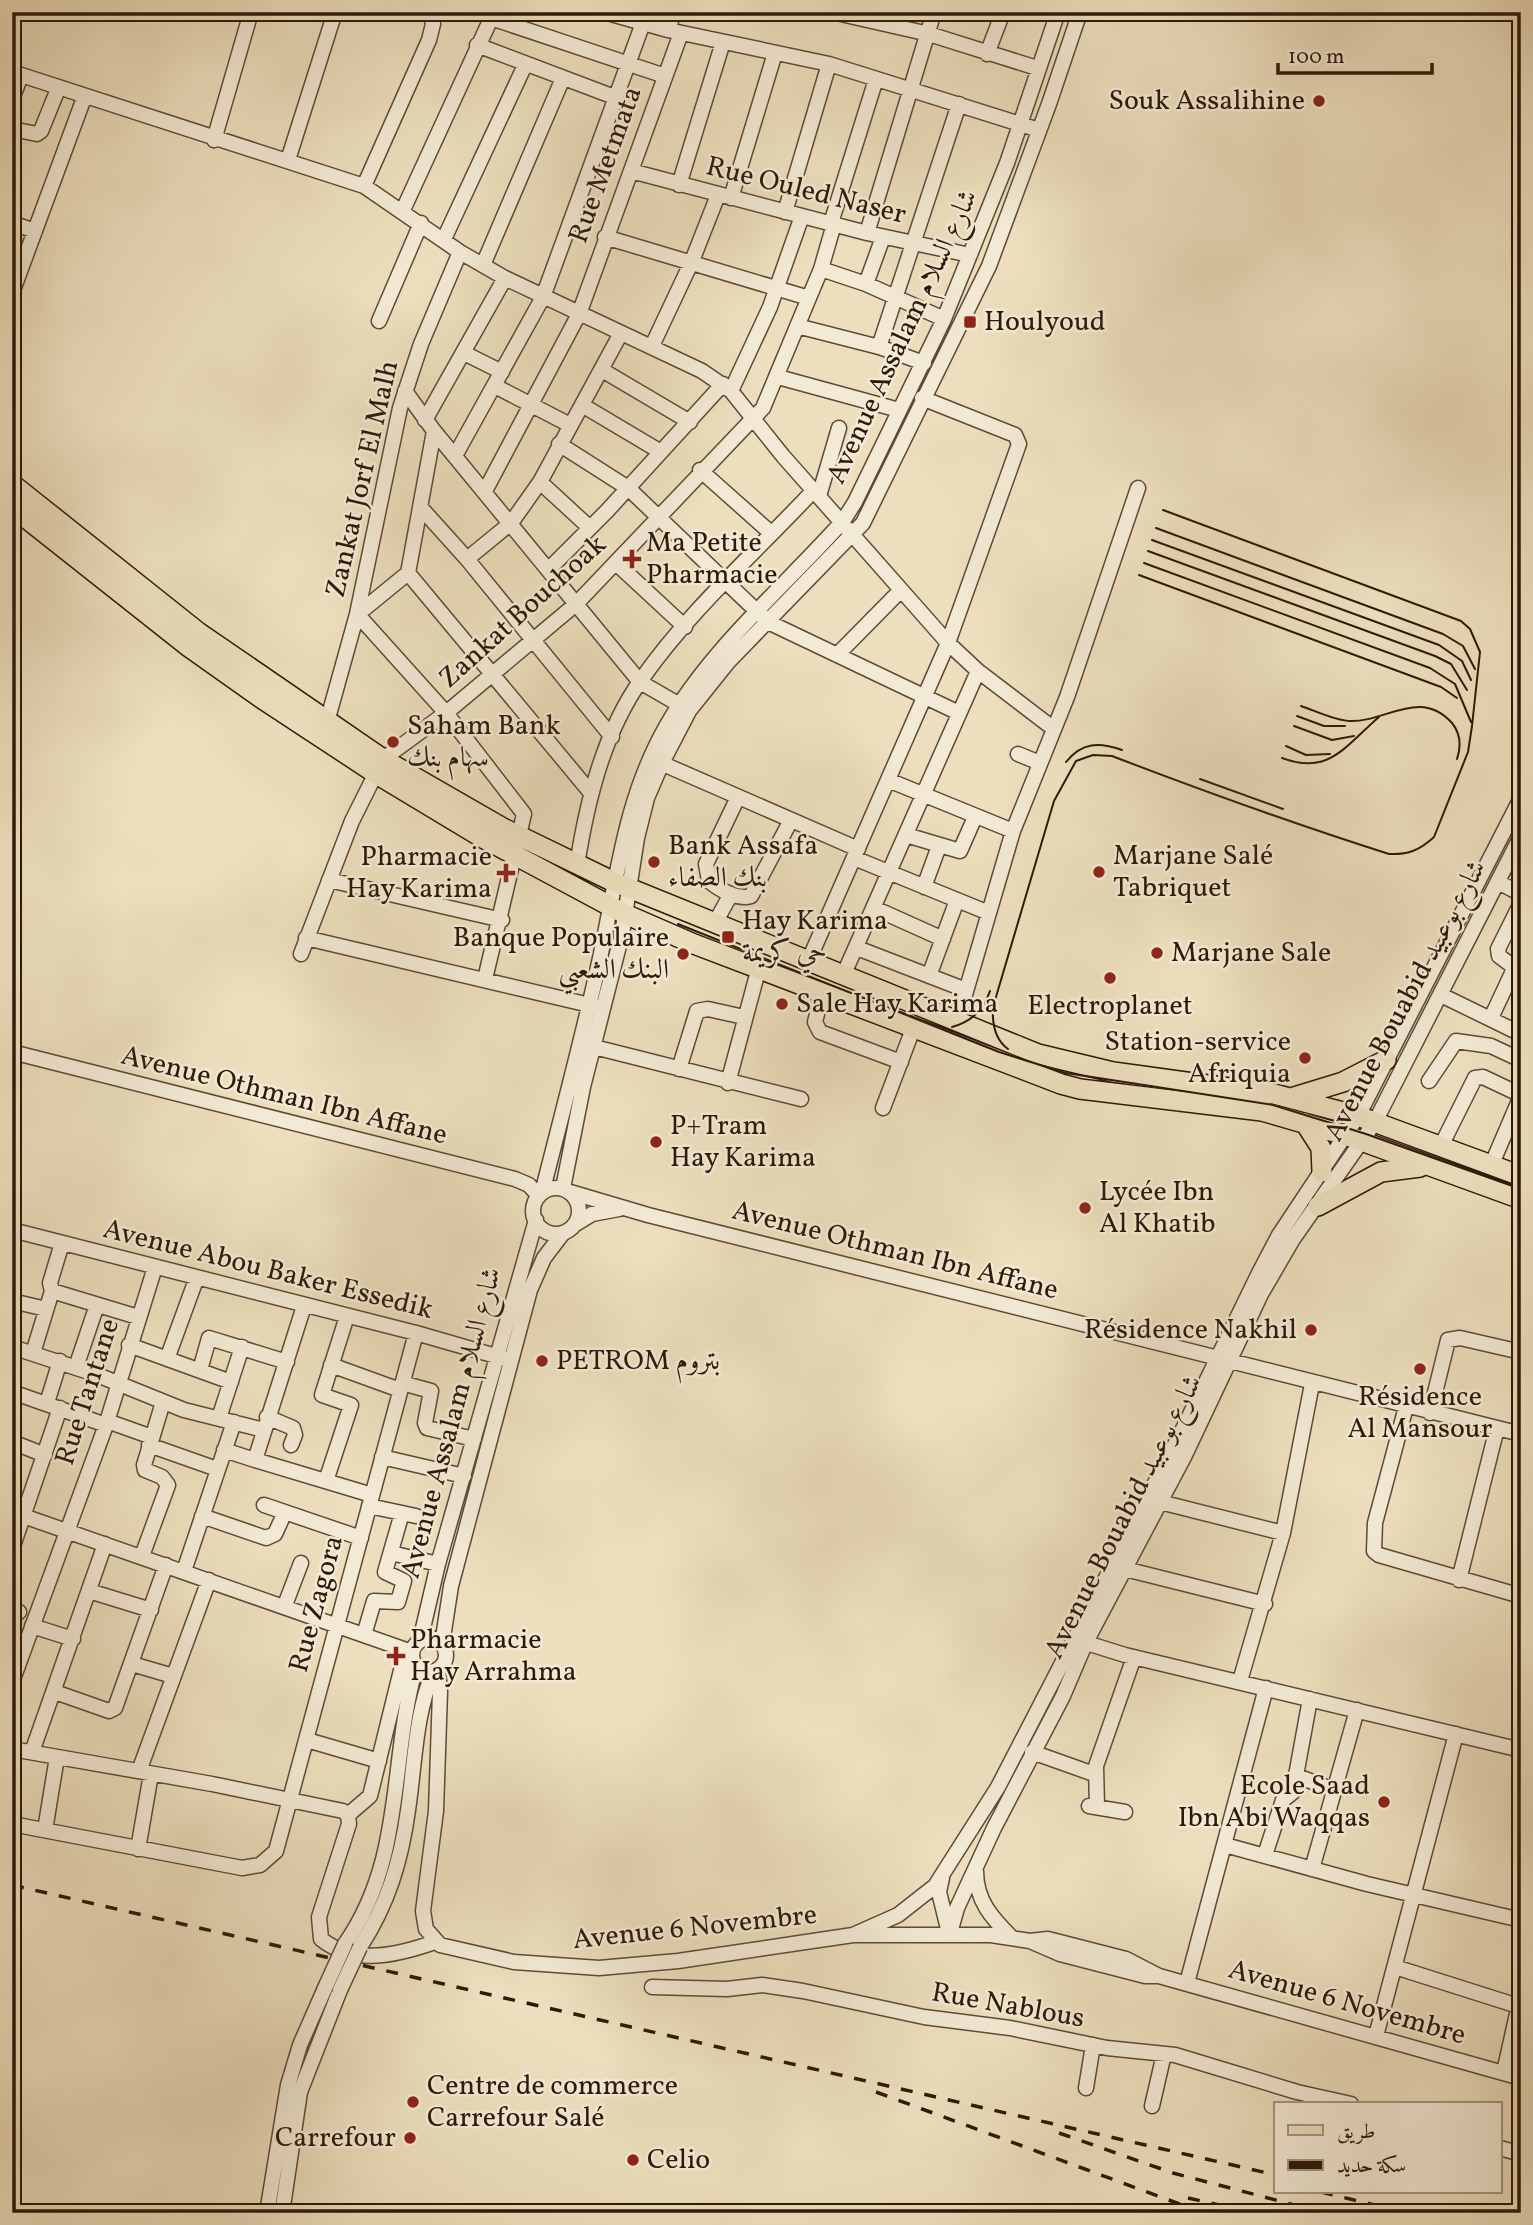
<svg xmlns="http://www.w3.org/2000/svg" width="1533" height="2225" font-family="Vollkorn,Amiri,serif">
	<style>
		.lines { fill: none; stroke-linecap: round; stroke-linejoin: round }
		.minor-casing { stroke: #5d4a36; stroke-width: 17 }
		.major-casing { stroke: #2d1909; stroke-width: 22 }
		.minor { stroke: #f3ead5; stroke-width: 14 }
		.major { stroke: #eddfbe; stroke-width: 19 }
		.tram { stroke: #2d1909; stroke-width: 2 }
		.rail { stroke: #2d1909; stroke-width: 3.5; stroke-dasharray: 12 12; stroke-linecap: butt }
		.minor-bridge-casing { stroke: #5d4a36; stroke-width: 17; stroke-linecap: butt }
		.minor-bridge { stroke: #f3ead5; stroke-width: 14 }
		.poi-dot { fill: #8f2418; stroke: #f3ead5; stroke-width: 2.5 }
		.labels { text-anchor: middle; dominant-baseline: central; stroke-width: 5; stroke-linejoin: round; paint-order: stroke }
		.poi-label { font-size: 28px; fill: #2d1909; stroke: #f3ead5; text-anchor: start }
		.street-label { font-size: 28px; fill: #2d1909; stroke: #f3ead5 }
	</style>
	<rect width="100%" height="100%" fill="#eddfbe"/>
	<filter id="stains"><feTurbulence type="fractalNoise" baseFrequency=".00286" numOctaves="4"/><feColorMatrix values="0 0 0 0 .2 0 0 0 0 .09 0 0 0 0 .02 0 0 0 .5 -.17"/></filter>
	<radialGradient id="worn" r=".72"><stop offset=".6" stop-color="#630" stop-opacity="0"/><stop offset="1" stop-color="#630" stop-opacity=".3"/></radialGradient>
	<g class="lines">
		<defs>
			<path id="minor" d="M604 12 668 30 829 64 1039 130
				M832 12 929 34 1037 68
				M491 18 665 76
				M668 30 674 12
				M477 45 617 98
				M987 54 1003 12
				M12 72 364 186 460 252 505 278 702 371 731 391 783 456 948 643 978 671 1054 729
				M12 99 21 76
				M12 129 37 134 41 131 58 89
				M214 140 251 12
				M288 160 335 12
				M631 171 867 233 970 255
				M679 185 723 42
				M364 186 429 40 433 24 430 12
				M731 198 775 53
				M403 210 494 12
				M785 212 829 64
				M12 223 35 231
				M831 223 876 79
				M867 233 934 12
				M605 237 809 298
				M444 239 525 65
				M483 265 563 78
				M821 269 866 284 944 319
				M866 284 883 237
				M12 293 84 98
				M379 321 421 223
				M797 326 879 347 924 363
				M652 346 692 261 718 195
				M879 347 959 104
				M464 353 502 372
				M602 370 690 422
				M778 377 899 410
				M495 386 570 425
				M405 391 434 431 640 682 685 708
				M731 391 770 307 802 216
				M582 405 661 452
				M425 420 505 278
				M559 444 628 488 768 622 959 713
				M456 454 543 297 643 23
				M700 470 771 533
				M540 482 590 528
				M485 491 579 314 681 33
				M819 496 839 428
				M422 509 467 559 612 737
				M467 559 511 523 540 482 621 333
				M616 563 685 627
				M549 569 607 511 723 384
				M408 573 591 793
				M359 613 408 573 434 431
				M357 614 446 713 524 814 485 979
				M837 655 901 590
				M327 722 357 614 400 408 421 344 460 252
				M1018 754 1040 763
				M654 760 858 849
				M888 780 1013 831
				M738 797 706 864 709 881C720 890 737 900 751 896L791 820
				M906 835 960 851 975 817
				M854 858 989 913
				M577 865C587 802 603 734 641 680 690 610 756 552 814 490
				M329 880 502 920
				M1498 882 1521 894
				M924 887 939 846
				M874 908 943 939
				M715 923 731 894
				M306 938 598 1007
				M857 948 966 990
				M301 954 352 821 383 759 446 713 576 604 763 408 821 269 834 224
				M808 962 948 643 1019 444 1015 435 922 398
				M843 976 978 671
				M929 976 957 900
				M822 994 815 1022 820 1032 901 1062
				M1441 995 1521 1034
				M1491 1018 1513 971 1511 965 1499 956 1498 949 1521 903
				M957 1022 1013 831 1067 697 1138 488
				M594 1047 801 1099
				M12 1052 515 1179 529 1185 539 1196
				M679 1069 697 1011 708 1009 744 1017
				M1429 1081 1456 1041 1491 1046 1521 1060
				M728 1083 758 971
				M883 1108 913 1029
				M1440 1148 1475 1078 1483 1077 1521 1095
				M1491 1166 1521 1096
				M563 1188 583 1087 622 934 637 838 647 798 662 763 689 711 729 661 863 523 989 266 1049 104 1080 12
				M533 1211a23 23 0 1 1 46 0a23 23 0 1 1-46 0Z
				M570 1192 648 1215 1521 1434
				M542 1193C561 1118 581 1043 598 967 617 883 623 801 667 725 711 648 784 587 843 521L855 502 944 319 1007 163 1058 12
				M574 1225 592 1214 619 1209
				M12 1230 416 1333 510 1360
				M52 1291 138 1317
				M12 1301 46 1309
				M304 1306 255 1460 372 1495
				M129 1345 231 1382
				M12 1347 95 1374 184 1410 264 1430
				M33 1353 52 1291 50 1283 62 1243
				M167 1359 197 1277
				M331 1365 400 1390
				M76 1367 97 1305
				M200 1370 209 1338 287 1362
				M402 1383 431 1391 425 1423 427 1428 474 1439
				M12 1392 106 1425
				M47 1403 60 1361
				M1406 1407 1375 1523 1374 1551 1379 1555 1521 1596
				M1430 1413 1448 1340 1460 1338 1521 1352
				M267 1417 293 1428 295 1435 291 1445
				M219 1418 242 1347
				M107 1421 152 1437
				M12 1442 45 1455
				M149 1445 217 1469
				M224 1450 255 1460
				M382 1457 464 1476
				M326 1481 351 1405 322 1395 347 1316
				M1160 1502 1283 1533
				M264 1505 361 1538
				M369 1506 416 1516
				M12 1512 412 1652
				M202 1516 266 1538 275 1534 284 1514
				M12 1549 60 1408
				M391 1553 438 1564
				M142 1556 168 1485 162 1477 145 1470 144 1465 163 1402
				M1125 1569 1265 1604
				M184 1571 234 1422
				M1459 1580 1497 1428
				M89 1591 151 1610
				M285 1605 301 1563
				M12 1610 19 1612
				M32 1626 73 1639
				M364 1635 374 1601 398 1602 404 1581 385 1572 402 1513
				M412 1655a17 17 0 1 1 34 0a17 17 0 1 1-34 0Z
				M1077 1640 1125 1655 1521 1750
				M420 1641 438 1564 536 1220
				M442 1644 451 1586 530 1290 544 1258 563 1233
				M132 1664 173 1676
				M438 1670 440 1692 436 1811 423 1911 426 1929 440 1945 514 1962 599 1968 678 1961 853 1935H991L1030 1941 1048 1939 1126 1959 1159 1976
				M1240 1681 1283 1533 1312 1384
				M12 1682 106 1425 155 1267
				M55 1692 109 1711 115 1708 166 1565
				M307 1740 379 1761
				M12 1749 212 1784 343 1811 348 1815 349 1824 319 1917 321 1939C355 1966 398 1955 435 1942
				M32 1752 105 1544
				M1032 1752 1094 1774
				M139 1771 209 1580
				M1297 1776 1334 1790
				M1089 1806 1125 1812
				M1097 1807 1096 1766 1134 1657
				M348 1815 370 1796 406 1650
				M12 1824 242 1868 260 1865 276 1851 416 1333
				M45 1830 57 1757
				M1225 1845 1367 1884 1521 1920
				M138 1849 151 1774
				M1265 1855 1283 1800 1293 1792 1310 1699
				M1312 1869 1357 1710
				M976 1871C976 1901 992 1918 1012 1938
				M942 1878 939 1892 949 1933
				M950 1933 957 1908 994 1828 1063 1696 1086 1642 1184 1457 1261 1294 1293 1239 1375 1122 1521 836
				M853 1935 898 1915 935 1886 998 1787 1182 1431 1259 1273 1279 1235 1358 1116 1521 798
				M1030 1941 1060 1954 1145 1976H1159L1521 2078
				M345 1944C405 1858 389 1762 416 1666
				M360 1947C388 1904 401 1861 408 1810 415 1763 415 1716 433 1672
				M1395 1967 1518 2006
				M1187 1983 1266 1688
				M652 1987 727 1989 762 1985 803 1991 924 2017 1010 2028 1107 2048 1175 2055 1297 2092 1351 2104
				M1376 2036 1456 1734
				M1504 2072 1521 1996
				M1086 2088 1093 2045
				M1152 2106 1164 2054
				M1500 2148 1521 2154
				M267 2213 288 2085 300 2045 325 1988
				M282 2213 300 2092 340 1990"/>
			<path id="major" d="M12 484 198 632 383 759 503 828 614 882 1038 1054 1113 1072 1274 1094 1358 1116 1521 1176
				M12 507 189 647 261 698 375 773 483 838 625 914 694 944 1061 1084 1080 1089 1262 1111 1345 1135 1521 1199
				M1294 1097 1343 1082 1386 1060
				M1305 1123 1321 1148 1322 1172
				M1318 1206 1381 1172 1420 1167"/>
		</defs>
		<use href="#minor" class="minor-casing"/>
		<use href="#major" class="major-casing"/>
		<use href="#minor" class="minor"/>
		<use href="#major" class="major"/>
		<path class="tram" d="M1156 528 1443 634 1463 646 1475 669
			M1152 540 1439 645 1462 661 1471 680
			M1148 551 1435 656 1451 664 1467 690
			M1144 563 1430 668 1455 684 1471 722
			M1139 575 1441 687 1457 698
			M1301 706C1316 711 1333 720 1349 721 1385 723 1420 687 1452 723 1461 734 1461 747 1457 759
			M1297 716 1324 726H1345
			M1294 726 1332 740 1354 736
			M1286 746 1306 755 1330 754
			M1282 758C1329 776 1345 746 1379 717
			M1066 762C1082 742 1099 742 1122 750
			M1200 779 1283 809
			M678 924 999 1052 1066 1073 1273 1105 1366 1134 1521 1189
			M952 1027C971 1022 984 1009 990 991
			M1008 1049C994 1039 992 1023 993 1007L1054 801 1076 761 1093 755 1112 756C1203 791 1295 824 1389 854 1408 855 1420 850 1434 837L1468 752 1472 726 1480 652 1470 629 1461 621 1163 510"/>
		<path class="rail" d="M12 1885 1276 2175
			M876 2092 1204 2213
			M1059 2133 1173 2173 1325 2213
			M1321 2192 1408 2213
			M1188 2198 1254 2213
			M1400 2205 1432 2213"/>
		<defs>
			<path id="minor-bridge" d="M325 1988 345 1944
				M340 1990 360 1947"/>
		</defs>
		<use href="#minor-bridge" class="minor-bridge-casing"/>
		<use href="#minor-bridge" class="minor-bridge"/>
	</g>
	<g class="poi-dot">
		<circle cx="1319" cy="101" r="7"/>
		<rect x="963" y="315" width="14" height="14" rx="3.5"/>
		<path d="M628.5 548.5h7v7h7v7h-7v7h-7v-7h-7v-7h7z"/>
		<circle cx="393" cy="742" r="7"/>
		<circle cx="654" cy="862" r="7"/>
		<circle cx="1099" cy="872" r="7"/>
		<path d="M502.5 862.5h7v7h7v7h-7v7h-7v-7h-7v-7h7z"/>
		<rect x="721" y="930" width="14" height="14" rx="3.5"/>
		<circle cx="1157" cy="953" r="7"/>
		<circle cx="683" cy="954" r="7"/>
		<circle cx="1110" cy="978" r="7"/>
		<circle cx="782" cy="1004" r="7"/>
		<circle cx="1305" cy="1058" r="7"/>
		<circle cx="656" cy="1142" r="7"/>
		<circle cx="1085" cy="1208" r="7"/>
		<circle cx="1311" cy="1330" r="7"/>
		<circle cx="542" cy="1361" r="7"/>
		<circle cx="1420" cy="1369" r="7"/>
		<path d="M392.5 1645.5h7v7h7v7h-7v7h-7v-7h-7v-7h7z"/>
		<circle cx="1384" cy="1802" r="7"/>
		<circle cx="413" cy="2102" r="7"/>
		<circle cx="410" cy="2138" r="7"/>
		<circle cx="633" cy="2160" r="7"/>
	</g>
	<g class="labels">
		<g class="poi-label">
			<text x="1305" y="101" text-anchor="end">Souk Assalihine</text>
			<text x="984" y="322">Houlyoud</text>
			<text x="646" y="543">Ma Petite<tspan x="646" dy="32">Pharmacie</tspan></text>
			<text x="407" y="726">Saham Bank<tspan x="407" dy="32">سهام بنك</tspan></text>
			<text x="668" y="846">Bank Assafa<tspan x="668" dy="32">بنك الصفاء</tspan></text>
			<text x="1113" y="856">Marjane Salé<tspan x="1113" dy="32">Tabriquet</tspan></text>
			<text x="492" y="857" text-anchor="end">Pharmacie<tspan x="492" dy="32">Hay Karima</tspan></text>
			<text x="742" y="921">Hay Karima<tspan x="742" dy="32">حي كريمة</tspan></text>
			<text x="669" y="938" text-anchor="end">Banque Populaire<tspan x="669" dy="32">البنك الشعبي</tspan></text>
			<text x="1171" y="953">Marjane Sale</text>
			<text x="796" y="1004">Sale Hay Karima</text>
			<text x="1110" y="1006" text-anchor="middle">Electroplanet</text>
			<text x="1291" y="1042" text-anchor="end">Station-service<tspan x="1291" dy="32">Afriquia</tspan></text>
			<text x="670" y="1126">P+Tram<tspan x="670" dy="32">Hay Karima</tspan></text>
			<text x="1099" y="1192">Lycée Ibn<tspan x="1099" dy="32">Al Khatib</tspan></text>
			<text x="1297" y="1330" text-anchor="end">Résidence Nakhil</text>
			<text x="556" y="1361">PETROM بتروم</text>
			<text x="1420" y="1397" text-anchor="middle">Résidence<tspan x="1420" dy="32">Al Mansour</tspan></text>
			<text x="410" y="1640">Pharmacie<tspan x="410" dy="32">Hay Arrahma</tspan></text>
			<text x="1370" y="1786" text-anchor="end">Ecole Saad<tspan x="1370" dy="32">Ibn Abi Waqqas</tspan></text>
			<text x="427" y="2086">Centre de commerce<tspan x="427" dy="32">Carrefour Salé</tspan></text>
			<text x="396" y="2138" text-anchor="end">Carrefour</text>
			<text x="647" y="2160">Celio</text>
		</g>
		<g class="street-label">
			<text transform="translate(606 165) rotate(-70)">Rue Metmata</text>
			<text transform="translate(806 191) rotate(14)">Rue Ouled Naser</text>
			<text transform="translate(903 337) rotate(-65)">Avenue Assalam شارع السلام</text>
			<text transform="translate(363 479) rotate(-77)">Zankat Jorf El Malh</text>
			<text transform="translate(523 612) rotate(-42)">Zankat Bouchoak</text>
			<text transform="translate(1406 1001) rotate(-62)">Avenue Bouabid شارع بوعبيد</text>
			<text transform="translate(284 1096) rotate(14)">Avenue Othman Ibn Affane</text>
			<text transform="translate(895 1251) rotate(14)">Avenue Othman Ibn Affane</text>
			<text transform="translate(268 1270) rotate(14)">Avenue Abou Baker Essedik</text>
			<text transform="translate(88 1392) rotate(-72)">Rue Tantane</text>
			<text transform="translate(452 1423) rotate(-75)">Avenue Assalam شارع السلام</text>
			<text transform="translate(1124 1517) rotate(-63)">Avenue Bouabid شارع بوعبيد</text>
			<text transform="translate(317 1604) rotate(-75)">Rue Zagora</text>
			<text transform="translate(695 1928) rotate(-6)">Avenue 6 Novembre</text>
			<text transform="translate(1347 2003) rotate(16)">Avenue 6 Novembre</text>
			<text transform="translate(1008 2006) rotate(10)">Rue Nablous</text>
		</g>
	</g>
	<rect width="1533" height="2225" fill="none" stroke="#eddfbe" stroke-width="42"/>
	<rect x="14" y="14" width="1505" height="2197" fill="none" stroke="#2d1909" stroke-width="3.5"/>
	<rect x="21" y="21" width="1491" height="2183" fill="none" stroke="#2d1909" stroke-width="2"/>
	<rect x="1274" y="2102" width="228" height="91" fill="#f3ead5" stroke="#a49683" stroke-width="2"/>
	<rect x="1288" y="2125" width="35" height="10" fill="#eddfbe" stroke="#a49683" stroke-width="2"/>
	<text x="1337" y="2138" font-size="21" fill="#2d1909">طريق</text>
	<rect x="1288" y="2160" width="35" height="10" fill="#2d1909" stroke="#a49683" stroke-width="2"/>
	<text x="1337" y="2172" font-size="21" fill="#2d1909">سكة حديد</text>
	<path d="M1278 63v10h154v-10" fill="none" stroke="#2d1909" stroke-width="3.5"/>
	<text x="1288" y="63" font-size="21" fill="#2d1909" stroke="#f3ead5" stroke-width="5" paint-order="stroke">100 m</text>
	<rect width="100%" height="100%" filter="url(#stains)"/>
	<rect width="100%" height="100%" fill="url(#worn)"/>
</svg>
